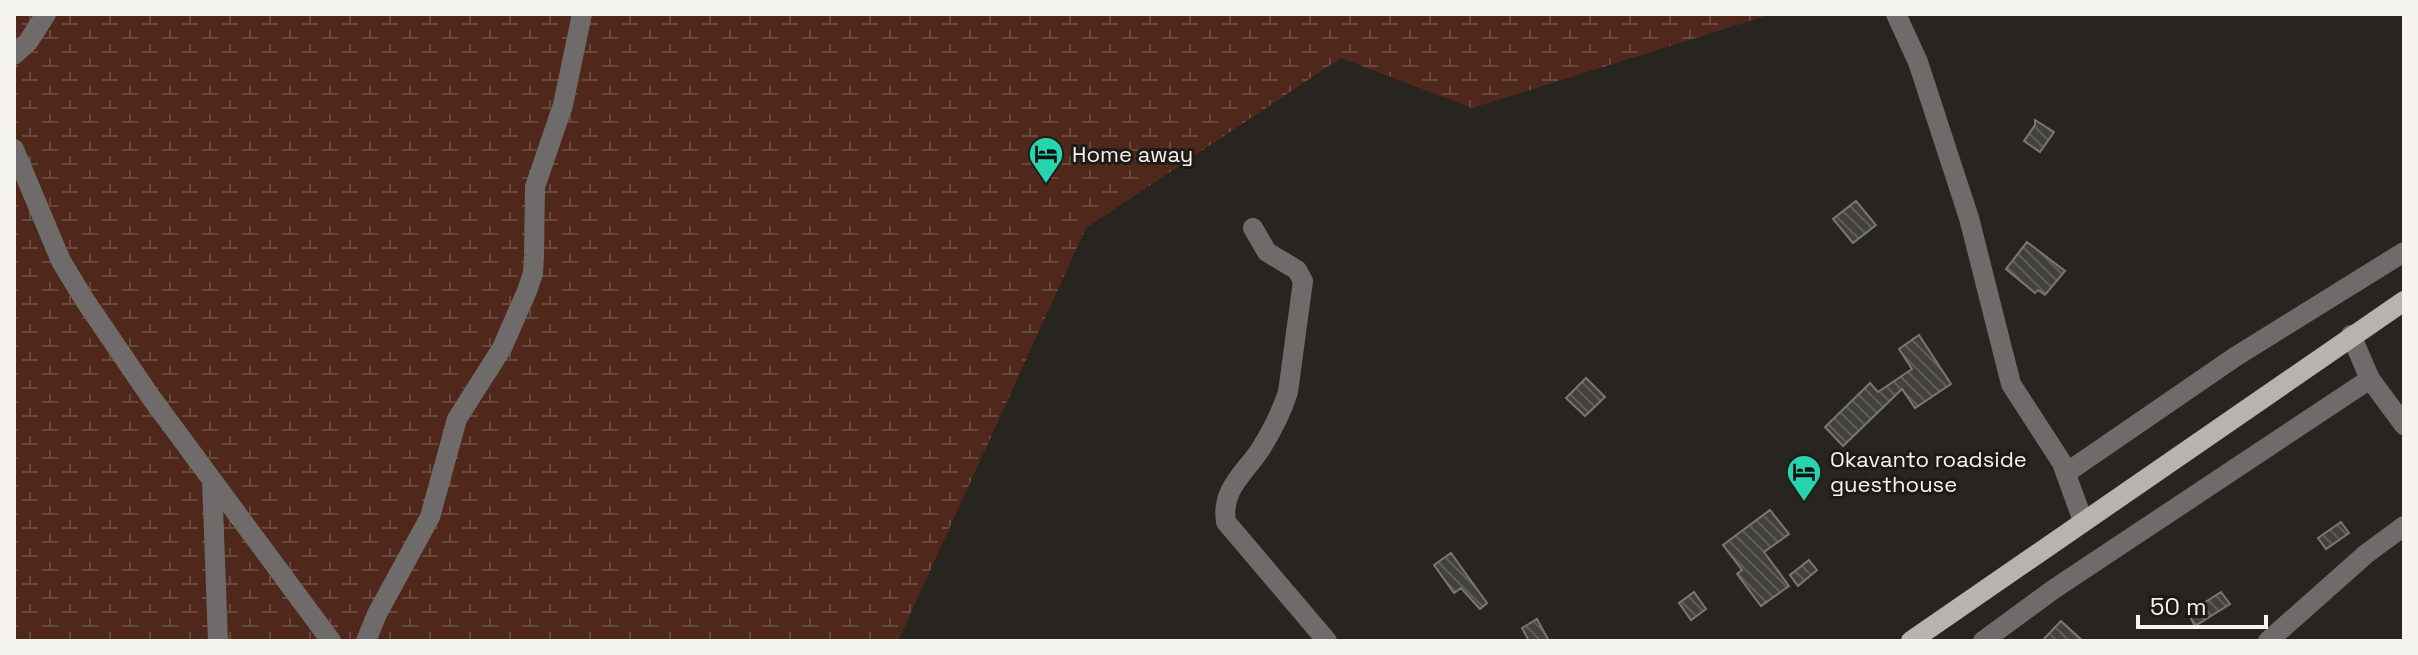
<svg xmlns="http://www.w3.org/2000/svg" width="2418" height="655" font-family="'Space Grotesk',sans-serif">
	<style>
		.wetland { fill: url(#wetland-marsh) }
		.building { fill: url(#building-back-hatch); stroke: #787770; stroke-width: 2 }
		.lines { fill: none; stroke-linecap: round; stroke-linejoin: round }
		.minor { stroke: #6e6b6a; stroke-width: 20 }
		.major { stroke: #b8b3ae; stroke-width: 20 }
		.labels { text-anchor: middle; dominant-baseline: central; stroke-width: 6; stroke-linejoin: round; paint-order: stroke }
		.poi-label { font-size: 22px; fill: #f6f4f1; stroke: #1e1b16; text-anchor: start }
	</style>
	<defs>
		<pattern id="wetland-marsh" width="20" height="14" patternUnits="userSpaceOnUse" patternTransform="scale(2)"><rect width="20" height="14" fill="#4f281b"/><path d="M1 5h8M5 5V1M11 12h8M15 12V8" fill="none" stroke="#69483d"/></pattern>
		<pattern id="building-back-hatch" width="6" height="6" patternUnits="userSpaceOnUse" patternTransform="scale(2)"><rect width="6" height="6" fill="#43413b"/><path d="M-1 5l2 2M0 0l6 6M5-1l2 2" fill="none" stroke="#5f5d58"/></pattern>
	</defs>
	<rect width="100%" height="100%" fill="#282420"/>
	<path class="wetland" d="M14 14H1772L1472 108 1341 58 1086 228 898 641H14Z"/>
	<path class="building" d="M2035 120 2054 132 2040 152 2024 141 2035 125Z
		M1856 201 1876 225 1853 243 1833 219Z
		M2027 242 2065 271 2045 295 2038 290 2035 293 2006 269Z
		M1919 335 1951 384 1915 408 1902 389 1843 446 1825 427 1870 383 1878 392 1912 369 1899 349Z
		M1586 378 1605 397 1585 416 1566 398Z
		M1770 510 1789 534 1764 552 1789 586 1761 606 1737 574 1742 570 1723 545Z
		M2341 522 2349 533 2326 549 2318 538Z
		M1451 553 1487 603 1480 609 1461 588 1454 593 1434 565Z
		M1809 560 1817 570 1798 586 1790 575Z
		M1694 592 1706 609 1691 620 1679 603Z
		M2221 592 2230 604 2195 626 2188 613Z
		M1537 619 1549 641H1529L1522 628Z
		M2061 621 2083 641H2042Z"/>
	<g class="lines">
		<path class="minor" d="M1896 14 1918 62 1969 218 2011 384 2062 463 2083 521
			M14 55 28 42 46 14
			M14 149 61 261 84 299 150 396 331 641
			M1253 228 1267 252 1297 270 1303 281 1288 392C1281 414 1272 431 1260 450 1243 475 1221 490 1226 522L1327 641
			M2351 335 2370 379 2404 425
			M2066 473 2235 357 2404 252
			M212 480 218 641
			M366 641 377 614 430 517 457 419 502 348 527 291 533 273 534 256 535 187 563 105 582 14
			M1983 641 2054 589 2370 379
			M2268 641 2366 554 2404 526"/>
		<path class="major" d="M1911 641 2404 301"/>
	</g>
	<defs>
		<symbol id="hotel-pin" viewBox="-11 -11 22 30"><path d="M0 17L-7.5 6A9.5 9.5 0 1 1 7.5 6Z" fill="#26d5ae" stroke="#1e1b16"/><path d="M-6-4.5h1.5V1H6V5H4.5V3h-9V5H-6ZM-4 0a1.8 1.8 0 1 1 3.6 0ZM.5 0V-2.5h3Q6-2.5 6 0Z" fill="#111"/></symbol>
	</defs>
	<g fill-rule="evenodd">
		<use href="#hotel-pin" x="1026" y="134" width="40" height="54"/>
		<use href="#hotel-pin" x="1784" y="452" width="40" height="54"/>
	</g>
	<g class="labels">
		<g class="poi-label">
			<text x="1072" y="154">Home away</text>
			<text x="1830" y="459">Okavanto roadside<tspan x="1830" dy="25">guesthouse</tspan></text>
		</g>
	</g>
	<rect width="2418" height="655" fill="none" stroke="#f6f4f1" stroke-width="32"/>
	<path d="M2138 615v12h128v-12" fill="none" stroke="#f6f4f1" stroke-width="4"/>
	<text x="2150" y="615" font-size="24" fill="#f6f4f1" stroke="#1e1b16" stroke-width="6" paint-order="stroke">50 m</text>
</svg>
